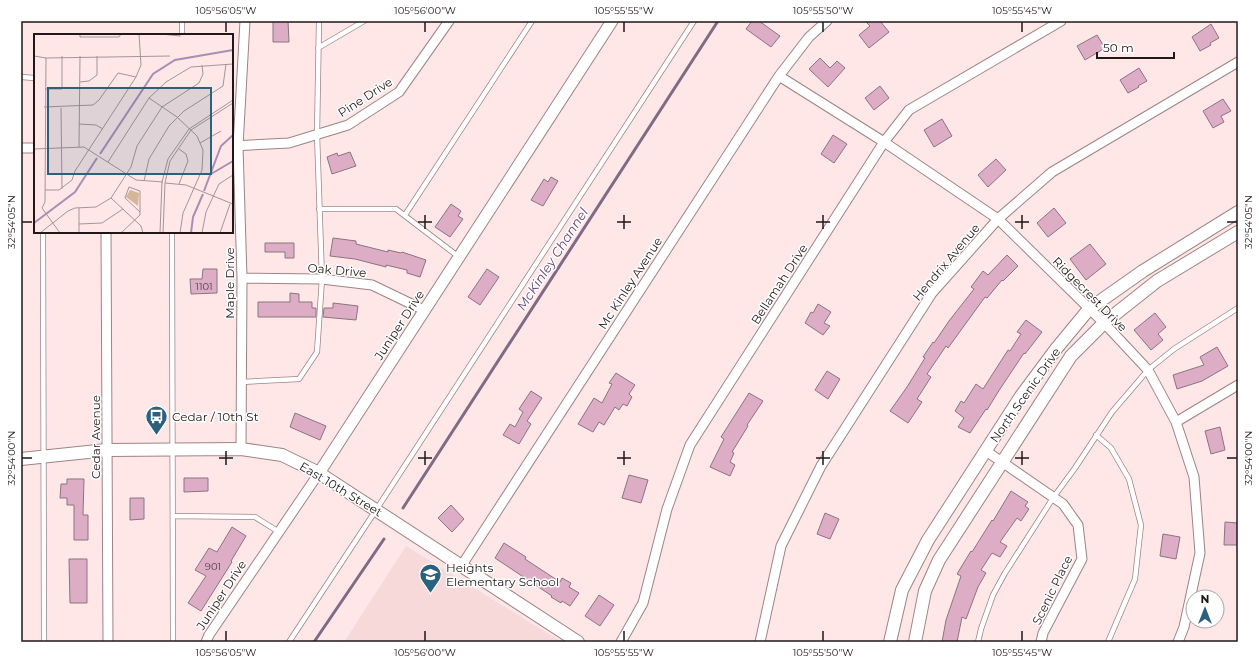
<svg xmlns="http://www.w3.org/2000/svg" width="1259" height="663" font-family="Montserrat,sans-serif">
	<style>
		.built { fill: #f7d9da }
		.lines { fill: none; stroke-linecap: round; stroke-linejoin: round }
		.stream { stroke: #816a84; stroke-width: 3 }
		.building { fill: #ddadc6; stroke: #8a747f }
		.service-casing { stroke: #9e8384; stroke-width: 6 }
		.minor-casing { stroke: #9e8384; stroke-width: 11 }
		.tertiary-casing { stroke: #9e8384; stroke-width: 13 }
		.secondary-casing { stroke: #9e8384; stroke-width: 14 }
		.service { stroke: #fff; stroke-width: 4.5 }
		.minor { stroke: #fff; stroke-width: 9 }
		.tertiary { stroke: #fff; stroke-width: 11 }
		.secondary { stroke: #fff; stroke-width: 12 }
		.ticks { fill: none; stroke: #211718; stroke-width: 1.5 }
		.labels { text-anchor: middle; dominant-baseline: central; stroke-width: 3; stroke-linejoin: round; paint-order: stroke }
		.number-label { font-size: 10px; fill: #503c44 }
		.street-label { font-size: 12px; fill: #211718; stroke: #fff }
		.poi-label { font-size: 12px; fill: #211718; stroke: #fff; text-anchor: start }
		.water-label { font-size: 13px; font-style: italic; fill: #6c4478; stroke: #fff }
		.inset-river { fill: none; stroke: #aa8db3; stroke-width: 2 }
		.inset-road { fill: none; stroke: #a69495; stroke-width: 1 }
		.view { fill: #2a617c; fill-opacity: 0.15; stroke: #2a617c; stroke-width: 2 }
		.inset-edge { fill: none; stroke: #211718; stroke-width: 2 }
		.neatline { fill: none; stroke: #211718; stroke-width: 1.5 }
		.ticks-label { font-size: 10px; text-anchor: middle; fill: #211718 }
	</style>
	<rect width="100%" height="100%" fill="#ffe7e8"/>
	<path class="built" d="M406 546 562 642H344Z"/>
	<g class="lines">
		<path class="stream" d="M403 508 718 21
			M314 642 384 539"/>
	</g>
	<path class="building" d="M273 21H288L289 42H273Z
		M752 21H759L780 36 771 47 746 29Z
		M865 21H880L889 32 869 48 859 35 870 26Z
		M1211 24 1219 38 1210 43 1211 45 1200 51 1192 37Z
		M1097 35 1105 48 1085 60 1077 46Z
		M820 58 830 68 837 61 845 68 828 87 809 69Z
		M1139 68 1147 81 1138 86 1139 87 1128 93 1120 80Z
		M880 86 889 98 874 110 865 98Z
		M1223 99 1231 111 1221 116 1224 122 1213 128 1203 111Z
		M942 119 952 136 934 147 924 130Z
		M833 135 847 144 834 163 821 154Z
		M350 152 356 166 332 174 327 157 337 153 338 156Z
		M996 159 1006 170 988 187 978 175Z
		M551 177 558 181 543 206 531 200 544 179 548 182Z
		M451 204 461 211 458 216 463 219 450 237 435 227Z
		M1054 208 1066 223 1048 237 1037 223Z
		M333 238 356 241V244L388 252V250L401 253 402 252 426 260 420 277 407 273V270L386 265V267L355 259 330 256Z
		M265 243H294V258H285V252H265Z
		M1090 244 1106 264 1086 280 1070 259Z
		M1007 255 1018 266 1003 281 1002 280 987 298 985 297 948 348 946 346 927 374 931 377 917 399 922 402 908 423 890 411 907 387 925 358 923 357 933 342 934 343 949 321 974 289 971 287 983 271 988 275Z
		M203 269H217V293L191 294 190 279H202Z
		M487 269 499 277 480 305 468 297Z
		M290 293 299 294V302H312V308H316V317H258V302H290Z
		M333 303 358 306 356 320 323 317 324 308H333Z
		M818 304 831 312 824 323 830 326 823 335 805 323 811 312 813 313Z
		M1155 313 1166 327 1158 334 1163 340 1151 350 1134 330Z
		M1026 320 1042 332 1025 354 1024 353 1000 389 987 410 986 409 970 433 958 427 964 418 955 411 961 401 964 403 976 384 983 389 1008 350 1010 351 1021 334 1017 332Z
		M1217 347 1228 366 1202 381 1177 389 1173 375 1204 365 1200 357Z
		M827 371 840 379 828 399 815 390Z
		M616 373 635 385 629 394 632 397 627 406 623 404 619 410 615 407 604 425 599 422 593 432 578 424 594 398 602 403 612 384 609 383Z
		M531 391 542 398 527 421 531 424 519 444 503 435 510 424 515 427 523 412 519 409Z
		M749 393 763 401 747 425 748 426 732 452 734 453 730 462 735 465 730 476 710 467 724 439 721 437Z
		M295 413 326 426 320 440 290 427Z
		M1220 427 1225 450 1211 454 1205 431Z
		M629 475 648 480 641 503 622 498Z
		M184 478H208V491L184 492Z
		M67 479H84L83 515H88V540H74V505H67V498H60L61 484H67Z
		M1011 491 1028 502 1025 506 1029 509 1021 521 1017 518 1000 542 1007 546 1000 557 992 553 981 570 986 573 978 587 966 619 962 617 957 642H942L946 620 961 576 957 574 971 551 972 552 992 520 993 521Z
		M130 498H144V519L130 520Z
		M451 505 464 519 452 532 438 518Z
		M825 513 839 519 830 539 817 534Z
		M1225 522 1238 523V545H1224Z
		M232 527 246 536 231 561 232 562 201 611 188 603 206 576 195 570 209 548 217 552Z
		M1163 534 1180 537 1176 559 1160 556Z
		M504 543 526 557 525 559 560 582 562 578 571 583 569 587 579 593 570 606 562 601 561 603 551 597 552 596 495 558Z
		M69 559H87V603H70Z
		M599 595 614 605 600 626 585 616Z"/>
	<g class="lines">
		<defs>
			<path id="service" d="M182 21V35
				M318 48 364 21
				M21 77 35 78
				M319 209H396L459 257
				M405 215 532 21
				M43 232 44 642
				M172 232 173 642
				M241 382 299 379 317 352 322 279 317 134 319 21
				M1096 435 1111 448 1129 479 1141 525 1135 579 1108 642
				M173 516 255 517 279 532
				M289 642 376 510 694 21
				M978 642 981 629 993 595 1005 573 1053 498 1075 468 1112 412 1148 370 1174 349 1238 308"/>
			<path id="minor" d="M779 76 884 142 998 219 1104 323 1148 370 1176 422 1194 477 1200 553 1184 627 1178 642
				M232 146 289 143 348 125 399 92 449 21
				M21 148H35
				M106 232 108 642
				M242 278 322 279 372 285 424 310
				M1176 422 1238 385
				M241 449 242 278 238 146 245 21
				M986 451 1063 504 1078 525 1082 559 1043 633 1041 642
				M462 565 779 76 809 37 827 21
				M206 642 209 635 319 473
				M621 642 643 603 667 509 690 445 884 142 909 110 1061 21
				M760 642 781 546 821 466 932 293 998 219 1052 172 1238 62"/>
			<path id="tertiary" d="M319 473 612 21"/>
			<path id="secondary" d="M21 459 107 450 241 449 282 455 319 473 578 642
				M890 642 902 590 928 540 1021 396 1056 349 1089 309 1143 271 1238 212
				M915 642 925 591 939 560 1071 356 1104 323 1157 281 1238 232"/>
		</defs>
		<use href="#service" class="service-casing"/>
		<use href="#minor" class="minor-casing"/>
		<use href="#tertiary" class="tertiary-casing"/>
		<use href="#secondary" class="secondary-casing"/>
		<use href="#service" class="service"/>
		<use href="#minor" class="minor"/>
		<use href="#tertiary" class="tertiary"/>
		<use href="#secondary" class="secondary"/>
	</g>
	<path class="ticks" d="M226 22V32M425 22V32M624 22V32M823 22V32M1022 22V32M425 215V229M624 215V229M823 215V229M1022 215V229M22 222H32M418 222H432M617 222H631M816 222H830M1015 222H1029M1227 222H1237M226 451V465M425 451V465M624 451V465M823 451V465M1022 451V465M22 458H32M219 458H233M418 458H432M617 458H631M816 458H830M1015 458H1029M1227 458H1237M226 631V641M425 631V641M624 631V641M823 631V641M1022 631V641"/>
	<defs>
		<symbol id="bus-pin" viewBox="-11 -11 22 30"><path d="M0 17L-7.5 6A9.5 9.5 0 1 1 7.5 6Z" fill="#2a617c" stroke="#fff"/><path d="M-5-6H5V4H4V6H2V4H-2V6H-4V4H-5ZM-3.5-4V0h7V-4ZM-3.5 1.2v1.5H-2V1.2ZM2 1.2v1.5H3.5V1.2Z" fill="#fff"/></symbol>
		<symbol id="school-pin" viewBox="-11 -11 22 30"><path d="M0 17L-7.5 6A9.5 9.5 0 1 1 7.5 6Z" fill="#2a617c" stroke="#fff"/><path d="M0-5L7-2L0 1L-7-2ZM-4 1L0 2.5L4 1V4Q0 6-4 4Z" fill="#fff"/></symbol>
	</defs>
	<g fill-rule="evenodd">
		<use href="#bus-pin" x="144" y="404" width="25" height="34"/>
		<use href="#school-pin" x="418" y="562" width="25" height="34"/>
	</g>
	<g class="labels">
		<g class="number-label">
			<text x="204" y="286">1101</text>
			<text x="213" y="566">901</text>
		</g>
		<g class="street-label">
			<text transform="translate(365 97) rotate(-33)">Pine Drive</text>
			<text transform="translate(946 262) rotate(-50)">Hendrix Avenue</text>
			<text transform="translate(337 270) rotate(5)">Oak Drive</text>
			<text transform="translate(229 283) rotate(-90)">Maple Drive</text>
			<text transform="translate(630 283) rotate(-57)">Mc Kinley Avenue</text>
			<text transform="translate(779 284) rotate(-57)">Bellamah Drive</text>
			<text transform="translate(1090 294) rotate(45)">Ridgecrest Drive</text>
			<text transform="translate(399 325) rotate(-57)">Juniper Drive</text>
			<text transform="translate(1025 395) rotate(-55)">North Scenic Drive</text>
			<text transform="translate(95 437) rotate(-90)">Cedar Avenue</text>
			<text transform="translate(341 489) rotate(31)">East 10th Street</text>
			<text transform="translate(1052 590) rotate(-64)">Scenic Place</text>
			<text transform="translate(221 595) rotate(-57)">Juniper Drive</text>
		</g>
		<g class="poi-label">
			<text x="172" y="416">Cedar / 10th St</text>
			<text x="446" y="567">Heights<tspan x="446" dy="14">Elementary School</tspan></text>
		</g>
		<g class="water-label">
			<text transform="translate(552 259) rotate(-57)">McKinley Channel</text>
		</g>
	</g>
	<g transform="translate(34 34)">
		<rect width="199" height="199" fill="#ffe7e8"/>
		<path d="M96 156 105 159 104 172 92 163Z" fill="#d4b796"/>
		<path class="inset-river" d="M66 120 119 40 141 26 199 16M177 140 199 127M170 157 187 112 199 101M0 189 41 158 63 124M157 199 159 183 169 160"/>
		<path class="inset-road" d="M46 0V3H85L87 0M127 0 146 2V0M167 0H185M0 22 12 24 136 22M12 24 11 168 8 174 26 199M46 48 55 47 63 41V22M11 55H28V22M115 64 143 83 163 102 169 116 168 136 149 179 146 199M10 73 59 71 65 66 84 39 102 43M27 74 28 155M45 90 62 91 69 95M166 109 187 97M45 113 46 22M0 115 50 113 102 146 129 148M145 115 152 120 154 127 145 150M74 128 115 64 132 48 157 33 199 30M110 147 115 125 135 92 150 77 189 52 192 30M131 149 152 151 199 170M11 156H25L38 146 41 137 102 43 107 31 105 0M77 164 107 192 109 199M45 174V199M45 190 68 189 89 175M6 199 34 177 41 174 62 173 77 164 97 133 103 112 128 73 165 49 169 40 168 31M87 199 106 181V157L95 153 91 164 106 178M126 199 128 148 134 125 155 95 199 66M129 199 131 149 136 127 157 96 199 69M168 199 172 178 185 150 199 141M186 199 196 170"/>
		<path class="view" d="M14 54H177V140H14Z"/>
		<rect width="199" height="199" class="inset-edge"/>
	</g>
	<rect width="1259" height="663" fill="none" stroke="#ffffff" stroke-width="44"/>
	<g transform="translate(1205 609)"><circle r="19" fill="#ffffff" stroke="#a6a2a3"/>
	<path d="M0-3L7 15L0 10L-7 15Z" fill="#2a617c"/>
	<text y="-6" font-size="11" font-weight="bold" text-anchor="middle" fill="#211718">N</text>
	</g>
	<path d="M1097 52v6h77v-6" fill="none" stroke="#211718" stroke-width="2"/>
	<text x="1103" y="52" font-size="12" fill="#211718" stroke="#ffffff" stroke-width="3" paint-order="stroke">50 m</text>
	<rect x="22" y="22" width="1215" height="619" class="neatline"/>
	<g class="ticks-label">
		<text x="226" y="14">105°56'05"W</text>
		<text x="425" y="14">105°56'00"W</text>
		<text x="624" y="14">105°55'55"W</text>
		<text x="823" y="14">105°55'50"W</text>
		<text x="1022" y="14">105°55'45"W</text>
		<text transform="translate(11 222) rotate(-90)" y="4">32°54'05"N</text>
		<text transform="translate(1248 222) rotate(-90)" y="4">32°54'05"N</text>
		<text transform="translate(11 458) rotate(-90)" y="4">32°54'00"N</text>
		<text transform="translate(1248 458) rotate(-90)" y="4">32°54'00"N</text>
		<text x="226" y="656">105°56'05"W</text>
		<text x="425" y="656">105°56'00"W</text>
		<text x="624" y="656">105°55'55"W</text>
		<text x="823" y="656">105°55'50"W</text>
		<text x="1022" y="656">105°55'45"W</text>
	</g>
</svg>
